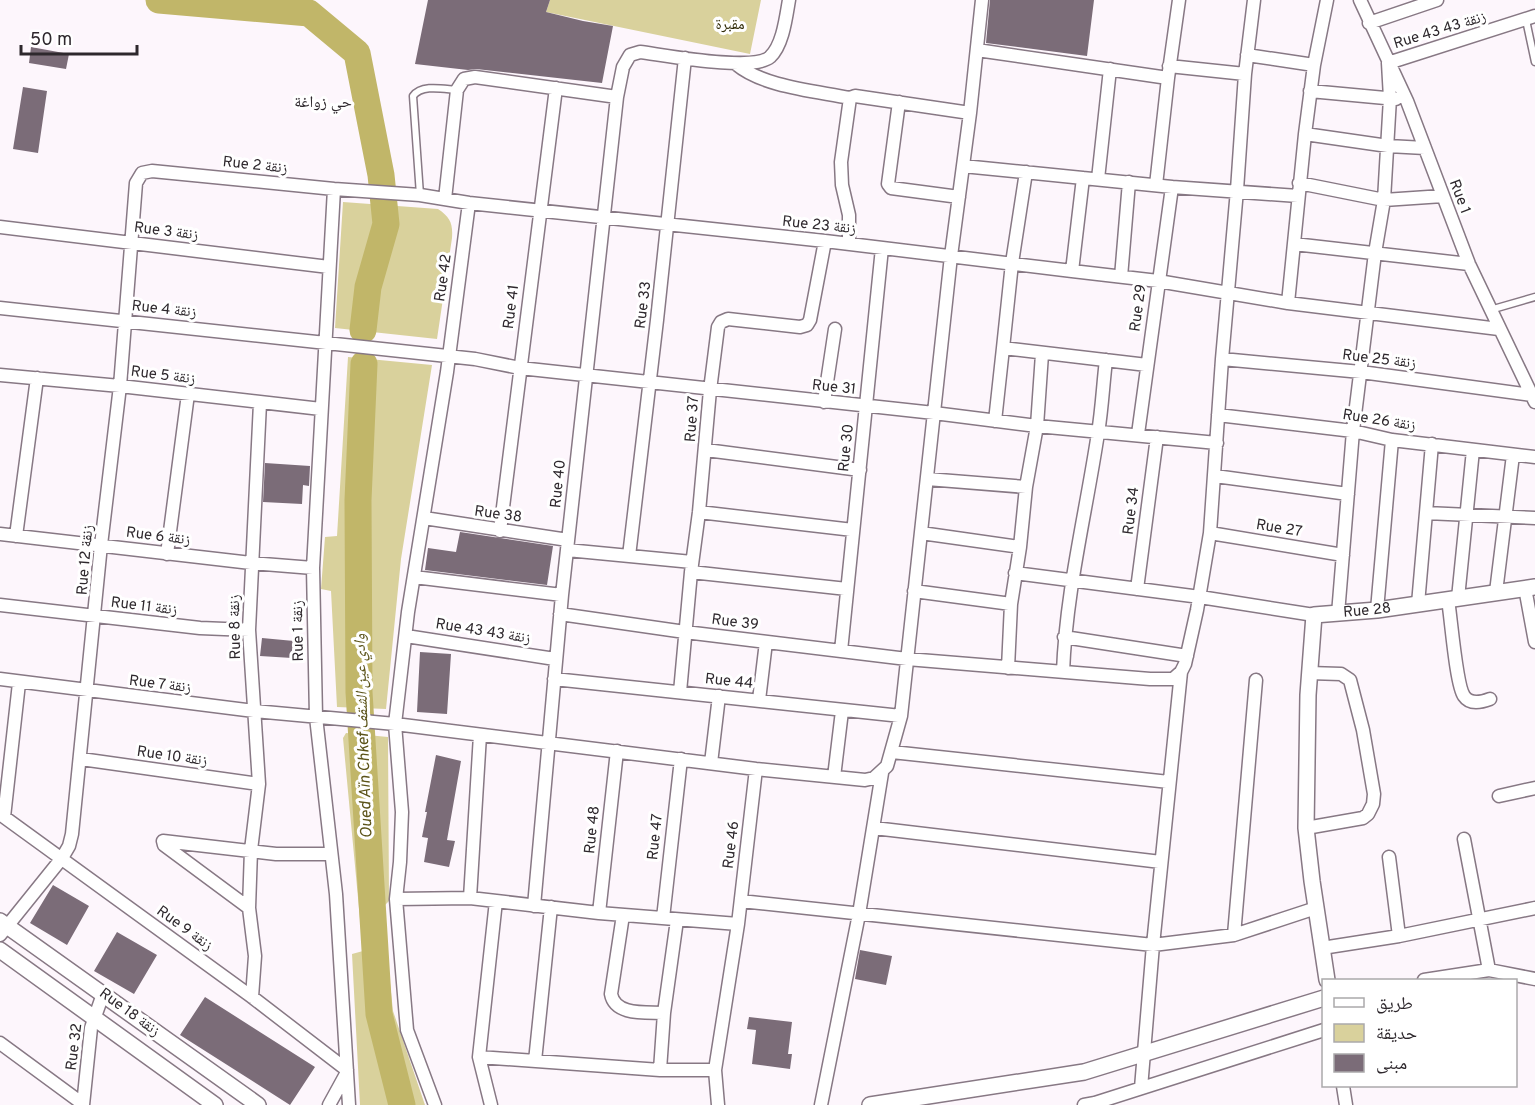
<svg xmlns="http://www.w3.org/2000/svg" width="1535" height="1105" font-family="Overpass,'Noto Naskh Arabic',sans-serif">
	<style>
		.green { fill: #d9d19c }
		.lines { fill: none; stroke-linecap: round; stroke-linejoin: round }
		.river { stroke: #c1b669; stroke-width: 27 }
		.building { fill: #7b6c78 }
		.service-casing { stroke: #877884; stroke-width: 9 }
		.minor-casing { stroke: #877884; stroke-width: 15 }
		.tertiary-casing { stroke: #877884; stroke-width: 18 }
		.service { stroke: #fff; stroke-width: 6 }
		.minor { stroke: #fff; stroke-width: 12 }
		.tertiary { stroke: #fff; stroke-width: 15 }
		.labels { text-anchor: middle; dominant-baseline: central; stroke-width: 6; stroke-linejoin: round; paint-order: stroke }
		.park-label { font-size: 15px; fill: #312c09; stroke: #fff }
		.street-label { font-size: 15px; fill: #2e282d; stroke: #fff }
		.neighbourhood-label { font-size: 16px; fill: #2e282d; stroke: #fff }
		.water-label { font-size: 16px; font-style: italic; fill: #5b5319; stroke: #fff }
	</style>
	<rect width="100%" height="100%" fill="#fdf6fc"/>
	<path class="green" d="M550 0H761L750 54 546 12Z
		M343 202 438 209C450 217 453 223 452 238L437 339 335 328Z
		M348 357 432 365 401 559 386 709 337 707 331 591 321 589 325 537 337 536Z
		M346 733 388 737 389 901 382 908 393 1011 425 1105H360L352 954 363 951 343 738Z"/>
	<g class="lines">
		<path class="river" d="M159 0 309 13 357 53 381 175 386 224 368 287 363 330
			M364 364 358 500 359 692 379 1014 402 1105"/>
	</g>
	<path class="building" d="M428 0H550L546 12 583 21 613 26 602 83 476 69 468 70 415 64Z
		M990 0H1094L1087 56 986 43Z
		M31 47 69 54 66 69 29 63Z
		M23 87 47 91 38 153 13 149Z
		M265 463 310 466 309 486 303 485 302 504 263 502Z
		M460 532 553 546 547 585 425 570 428 548 456 552Z
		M262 638 294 641 292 658 260 656Z
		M420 652 451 654 447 714 417 712Z
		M436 755 461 761 447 840 455 841 449 867 424 862 428 838 422 837 427 812H425Z
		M53 885 89 906 67 945 30 923Z
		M117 932 157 955 134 994 94 971Z
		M860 950 892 956 886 985 855 979Z
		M205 997 315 1067 290 1105 180 1035Z
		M749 1017 792 1022 788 1054H792L790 1069 752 1064 756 1030 747 1029Z"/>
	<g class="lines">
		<defs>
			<path id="service" d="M1526 20 1535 62
				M420 195 413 96C422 84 443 89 457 90
				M1490 310 1535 297"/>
			<path id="minor" d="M1360 0 1407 101 1469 264 1535 402
				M1369 23 1437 0
				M977 50 1168 78 1156 185
				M1247 55 1314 65
				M736 64C763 87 816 91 850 98
				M1169 66 1245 74
				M1168 78 1179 0
				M1310 91 1396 99
				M899 102 888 184 891 188 959 197
				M1305 134 1388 146 1425 148
				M963 166 1172 187 1298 196
				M1098 179 1110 69
				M1299 183 1384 200 1443 196
				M334 189 313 568 316 717 336 894 349 1105
				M445 199 457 90 464 79 475 77 617 97
				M0 227 329 267
				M849 244V215L842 185 841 162 850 98 855 96 970 113
				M1294 244 1469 264
				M1072 271 1083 178
				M1121 277 1129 182
				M1288 303 1305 134 1314 65 1327 0
				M0 308 475 359 520 368 934 413 1037 426 1217 443
				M1003 348 1012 263 1026 172
				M1222 359 1361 372 1532 395
				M0 375 120 386 321 409
				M824 402 835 329
				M1218 415 1353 431 1392 440 1535 457
				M995 421 1003 348 1147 365
				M1138 434 1172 187
				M706 450 860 470
				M1215 476 1348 494
				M927 479 1026 487
				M699 512 853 530
				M1426 513 1535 518
				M424 518 568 540
				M500 531 556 88
				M921 533 1020 547
				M1210 533 1343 555
				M0 534 251 563 313 568
				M16 536 37 378
				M567 550 692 562
				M167 554 188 394
				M629 556 657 320 685 58
				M691 572 847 589
				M1015 573 1200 597 1314 615
				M414 577 562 595
				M1525 588 1535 642
				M1137 589 1157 437
				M914 591 1011 604
				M1496 592 1513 455
				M1458 598 1473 450
				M1448 600C1451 617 1456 685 1464 696 1470 705 1482 702 1490 699
				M1418 604 1432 444
				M0 605 200 628 249 630
				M1377 610 1392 440
				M560 614 685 632 907 659 1150 679H1173L1181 672
				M1338 614 1353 431 1375 253 1384 200 1390 98 1388 63 1535 16
				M406 636 555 659
				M1064 637 1187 656
				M841 651 882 248
				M1008 668 1011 604 1020 547 1026 487 1037 426 1042 354
				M1063 672C1066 591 1086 513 1098 433 1102 409 1103 385 1106 360
				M0 679 254 711 395 724 756 769 865 780 874 778 887 766 901 716 951 256 970 113 982 0
				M554 679 901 716
				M680 692 691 572 699 512 710 390 718 327 721 322 728 319 800 327 807 325 810 320 825 241
				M759 700 766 642
				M892 752 1169 782
				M81 759 259 784
				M711 763 719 696
				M834 777 842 711
				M1499 796 1535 788
				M0 814 252 997 347 1070
				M4 817 19 683
				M874 828 1161 862
				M1306 828 1363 818 1368 814 1373 804 1374 794 1363 730 1350 680 1341 674 1309 673
				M1464 839 1489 970
				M1389 857 1399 936
				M470 898 480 735
				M396 899 470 898 599 913 738 924
				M496 901 479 1057 660 1070H715L738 924 756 769
				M741 901 1153 945 1234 935 1316 908
				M534 906 562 595 617 97 623 67 630 55 640 52C664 55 753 72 770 57 783 45 786 17 789 0
				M249 908 164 845 163 841 276 854H330
				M599 913 617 751
				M623 915 611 994C615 1016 646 1012 664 1013
				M663 918 681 759
				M0 935 62 858 69 846 72 834 101 545 120 386 136 183 142 173 152 171 334 189 420 195 469 203 825 241 1072 271 1158 281 1288 303 1499 329
				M1234 935 1256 680
				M1322 948 1399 936 1535 908
				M1424 980 1489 970 1535 979
				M252 997 255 956 249 908 251 850 259 784 249 630 260 403
				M0 1043 83 1104
				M479 1057 491 1105
				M535 1061 551 907
				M660 1070 664 1013 677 920
				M715 1070 718 1105
				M1343 1086 1346 1105
				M1141 1088 1153 945 1181 672 1185 664 1197 610 1210 533 1222 359 1237 190 1245 74 1254 0
				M83 1105 91 1028 103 994
				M329 1105 346 1074
				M435 1105 407 1030 396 899 400 862 402 812 395 724 408 612 447 372 469 203
				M821 1105 859 914 882 773
				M1084 1105 1095 1103 1324 1030"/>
			<g id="tertiary">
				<path d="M0 921 258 1105"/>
				<path d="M0 950 215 1105"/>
				<path id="s1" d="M1327 980 1312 881 1306 828 1308 695 1314 615 1377 610 1535 587"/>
				<path d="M870 1105 1084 1072 1324 998"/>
			</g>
		</defs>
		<use href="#service" class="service-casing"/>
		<use href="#minor" class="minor-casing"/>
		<use href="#tertiary" class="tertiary-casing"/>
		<use href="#service" class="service"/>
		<use href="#minor" class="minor"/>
		<use href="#tertiary" class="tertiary"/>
	</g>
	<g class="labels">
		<g class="park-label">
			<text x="730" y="25">مقبرة</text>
		</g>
		<g class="street-label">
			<text transform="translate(1440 31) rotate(-17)">Rue 43 زنقة 43</text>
			<text transform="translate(255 166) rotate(6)">Rue 2 زنقة</text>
			<text transform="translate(1459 197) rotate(69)">Rue 1</text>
			<text transform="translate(819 226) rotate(6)">Rue 23 زنقة</text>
			<text transform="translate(166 232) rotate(7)">Rue 3 زنقة</text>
			<text transform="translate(444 278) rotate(-82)">Rue 42</text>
			<text transform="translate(644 305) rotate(-83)">Rue 33</text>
			<text transform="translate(512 307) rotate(-83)">Rue 41</text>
			<text transform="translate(1139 308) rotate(-82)">Rue 29</text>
			<text transform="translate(164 310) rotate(6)">Rue 4 زنقة</text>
			<text transform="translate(1379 360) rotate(7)">Rue 25 زنقة</text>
			<text transform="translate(163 376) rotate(7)">Rue 5 زنقة</text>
			<text transform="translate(834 388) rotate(6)">Rue 31</text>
			<text transform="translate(693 419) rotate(-86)">Rue 37</text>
			<text transform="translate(1379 421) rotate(9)">Rue 26 زنقة</text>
			<text transform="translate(847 448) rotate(-84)">Rue 30</text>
			<text transform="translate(559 484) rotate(-84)">Rue 40</text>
			<text transform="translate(1132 511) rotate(-83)">Rue 34</text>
			<text transform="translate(498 515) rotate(8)">Rue 38</text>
			<text transform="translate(1279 529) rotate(9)">Rue 27</text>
			<text transform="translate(158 537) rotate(7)">Rue 6 زنقة</text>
			<text transform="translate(86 560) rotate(-85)">Rue 12 زنقة</text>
			<text transform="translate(144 607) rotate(7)">Rue 11 زنقة</text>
			<text stroke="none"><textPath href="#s1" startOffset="420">Rue 28</textPath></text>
			<text transform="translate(735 623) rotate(7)">Rue 39</text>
			<text transform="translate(236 627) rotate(-91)">Rue 8 زنقة</text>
			<text transform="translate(299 631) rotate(-91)">Rue 1 زنقة</text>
			<text transform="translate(483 632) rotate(9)">Rue 43 زنقة 43</text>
			<text transform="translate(729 682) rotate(6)">Rue 44</text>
			<text transform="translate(160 685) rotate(7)">Rue 7 زنقة</text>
			<text transform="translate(172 757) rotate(8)">Rue 10 زنقة</text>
			<text transform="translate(593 830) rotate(-84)">Rue 48</text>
			<text transform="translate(656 837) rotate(-84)">Rue 47</text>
			<text transform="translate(732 845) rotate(-83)">Rue 46</text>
			<text transform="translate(184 929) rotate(36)">Rue 9 زنقة</text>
			<text transform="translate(129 1013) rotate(36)">Rue 18 زنقة</text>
			<text transform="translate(75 1047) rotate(-83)">Rue 32</text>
		</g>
		<g class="neighbourhood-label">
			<text x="323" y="103">حي زواغة</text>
		</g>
		<g class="water-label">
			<text transform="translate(364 736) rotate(-92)">Oued Aïn Chkef وادي عين الشقف</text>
		</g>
	</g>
	<rect x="1322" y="979" width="195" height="108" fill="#ffffff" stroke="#aba9ab" stroke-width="1.5"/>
	<rect x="1334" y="998" width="30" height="9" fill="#ffffff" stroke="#aba9ab" stroke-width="1.5"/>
	<text x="1376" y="1009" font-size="18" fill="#2e282d">طريق</text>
	<rect x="1334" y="1024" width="30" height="18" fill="#d9d19c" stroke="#aba9ab" stroke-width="1.5"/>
	<text x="1376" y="1039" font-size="18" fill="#2e282d">حديقة</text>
	<rect x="1334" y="1054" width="30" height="18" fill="#7b6c78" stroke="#aba9ab" stroke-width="1.5"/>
	<text x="1376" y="1069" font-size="18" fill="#2e282d">مبنى</text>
	<path d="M21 45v9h116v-9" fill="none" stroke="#2e282d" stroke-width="3"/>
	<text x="30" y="45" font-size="18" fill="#2e282d" stroke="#ffffff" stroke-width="4.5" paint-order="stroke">50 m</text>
</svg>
